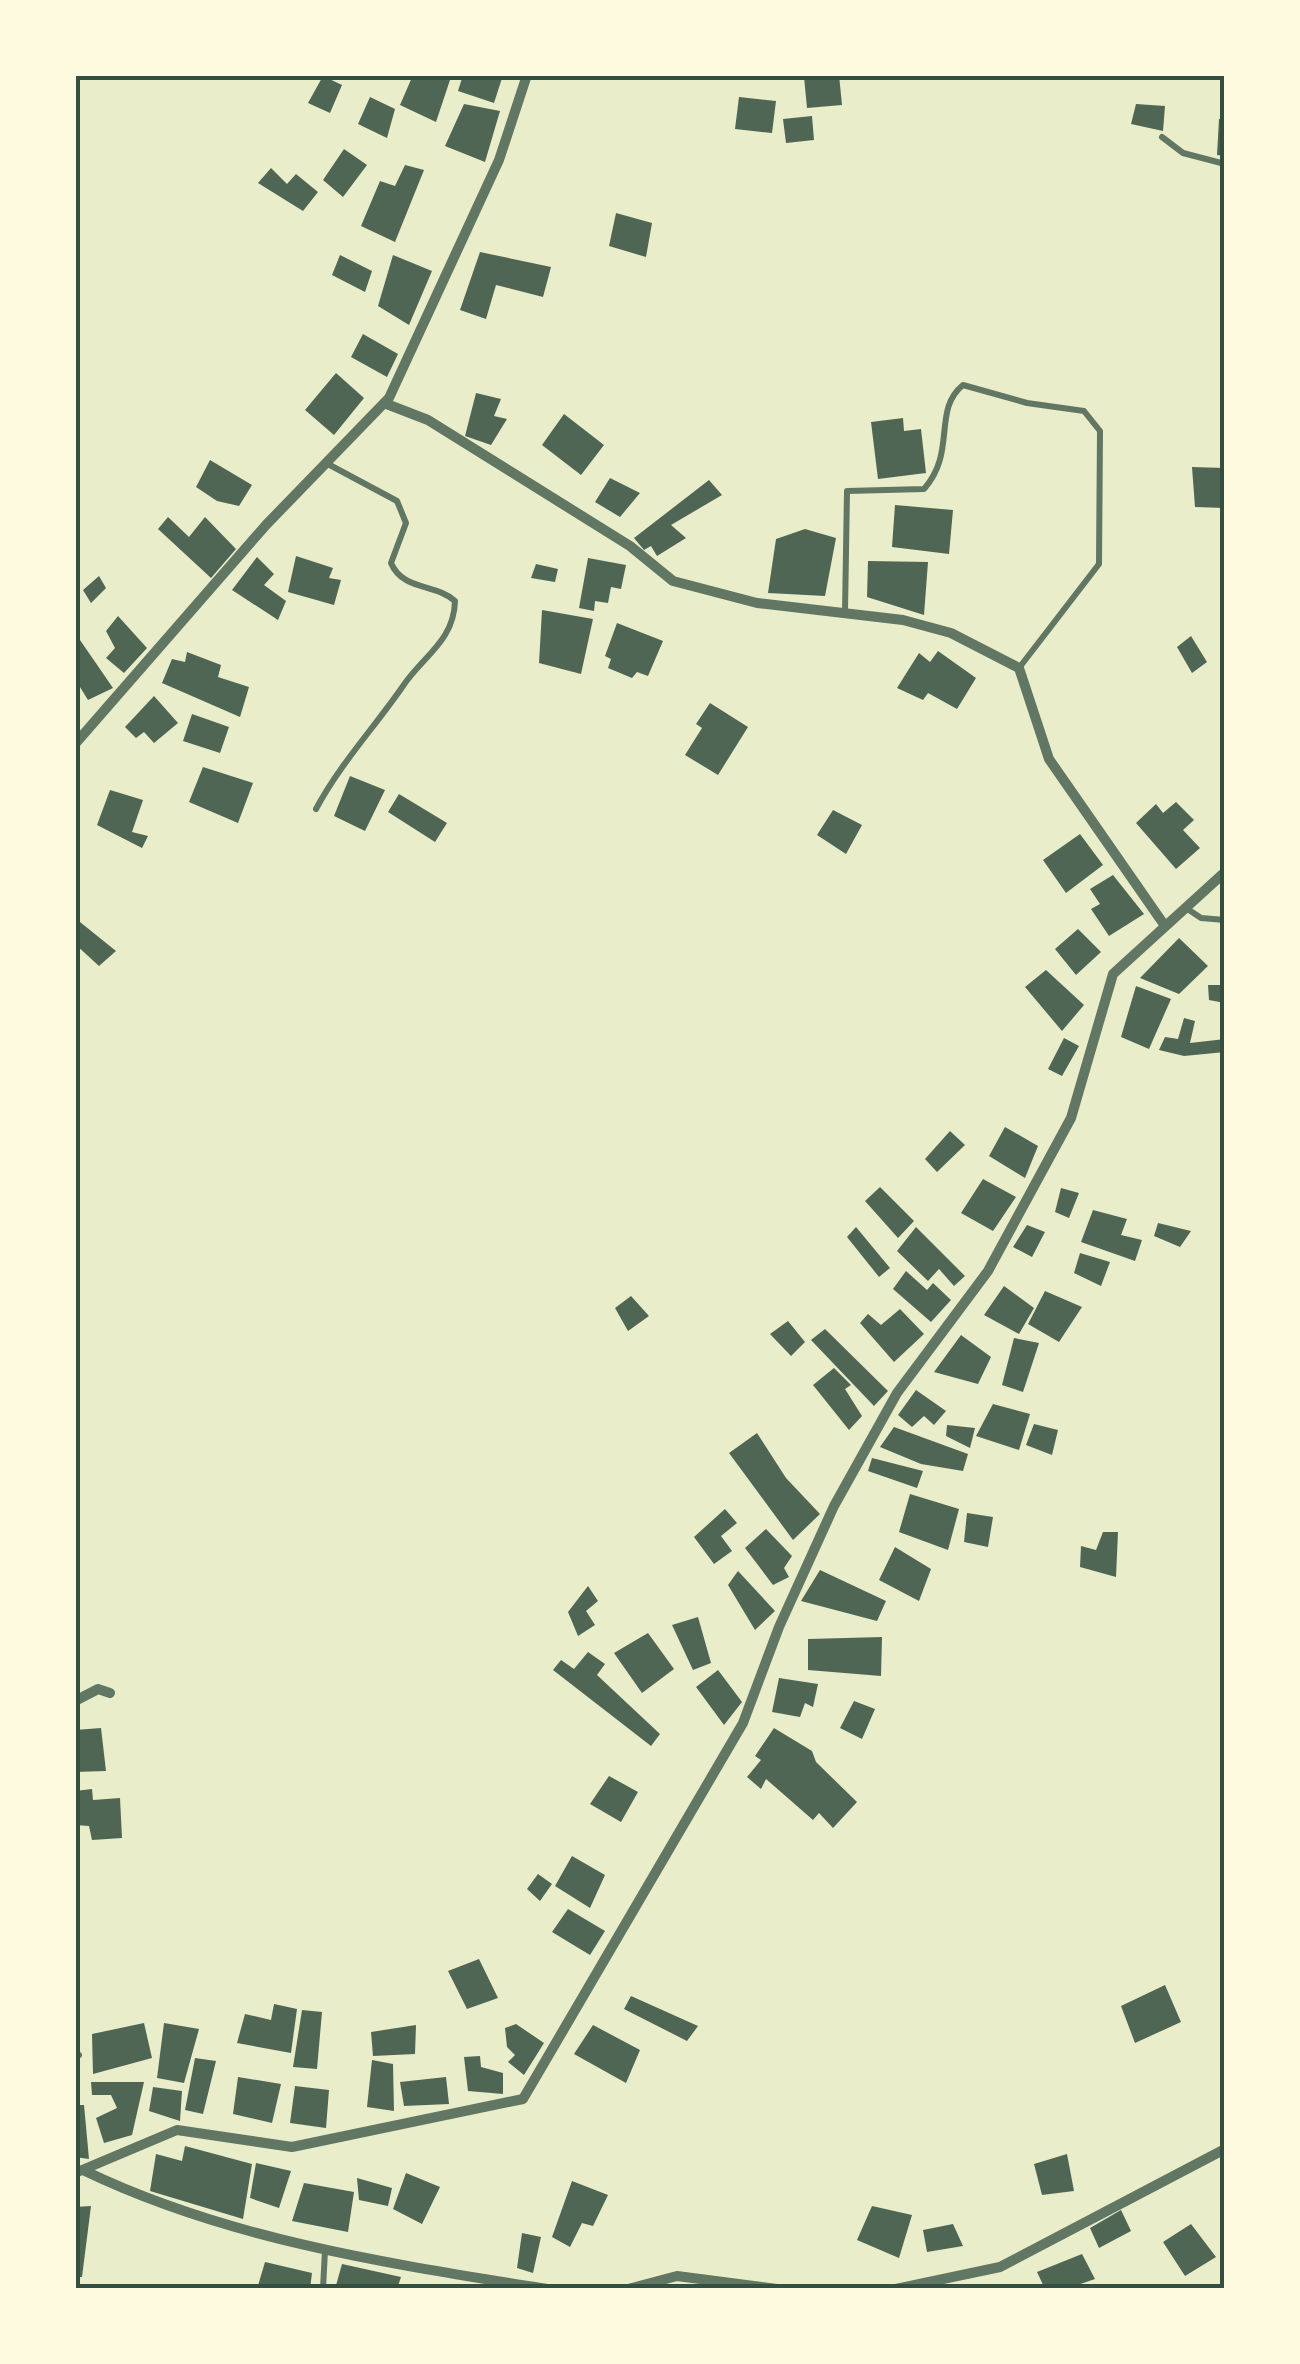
<svg xmlns="http://www.w3.org/2000/svg" width="1300" height="2364" font-family="Figtree,sans-serif">
	<style>
		.building { fill: #4f6655 }
		.lines { fill: none; stroke-linecap: round; stroke-linejoin: round }
		.service { stroke: #617663; stroke-width: 6 }
		.minor { stroke: #617663; stroke-width: 10 }
		.neatline { fill: none; stroke: #344e41; stroke-width: 4 }
	</style>
	<rect width="100%" height="100%" fill="#e9edc9"/>
	<path class="building" d="M413 75 450 80 436 122 400 105Z
		M463 75H503L494 103 458 91Z
		M839 75 842 105 807 108 804 77Z
		M323 76 342 85 330 113 308 103Z
		M370 97 395 109 387 138 358 124Z
		M739 97 776 101 772 133 735 129Z
		M464 104 500 111 485 162 445 146Z
		M1136 104 1165 106 1163 131 1131 124Z
		M812 116 814 140 786 143 783 119Z
		M1219 119H1225V156L1217 155Z
		M344 149 367 165 343 197 323 180Z
		M405 165 424 170 395 242 361 226 380 181 395 186Z
		M271 168 287 184 296 174 318 192 303 211 258 183Z
		M616 213 652 223 646 257 609 246Z
		M480 252 551 267 543 297 496 285 486 319 460 310Z
		M340 255 372 271 365 292 332 275Z
		M393 255 432 271 409 325 378 306Z
		M363 334 398 354 387 377 351 357Z
		M336 373 364 398 334 435 305 410Z
		M476 393 501 399 494 416 507 419 491 445 465 436Z
		M564 414 604 445 581 475 542 445Z
		M903 418 904 431 921 429 926 473 878 479 871 422Z
		M210 460 252 485 239 506 217 501 196 487Z
		M1192 467 1225 468V508L1195 507Z
		M610 478 640 493 620 517 595 502Z
		M709 480 722 495 671 525 686 538 657 556 651 546 644 550 634 538Z
		M895 505 953 510 949 554 892 547Z
		M168 517 189 537 205 517 236 549 211 578 158 529Z
		M805 529 836 538 825 596 768 593 776 539Z
		M296 556 333 568 329 578 341 580 334 605 288 592Z
		M257 557 274 574 264 585 286 601 278 620 232 590Z
		M588 558 626 565 621 589 611 587 608 603 595 601 594 611 579 608Z
		M868 561 928 562 924 615 867 597Z
		M536 564 558 569 555 582 531 578Z
		M99 576 106 588 91 603 83 590Z
		M542 610 593 619 581 674 539 663Z
		M118 616 147 648 124 673 106 658 115 648 106 631Z
		M617 623 663 641 648 676 637 672 632 678 608 668 611 659 605 656Z
		M1191 636 1207 662 1192 673 1177 647Z
		M80 640 113 688 88 700 75 679V643Z
		M938 651 976 678 957 709 928 693 923 700 897 688 919 653 930 662Z
		M187 652 221 665 218 677 249 687 240 717 162 683 172 659 185 662Z
		M154 696 178 723 154 743 144 732 136 738 125 727Z
		M710 703 748 727 718 775 685 755 702 728 696 724Z
		M192 714 229 727 220 753 183 741Z
		M203 767 253 783 238 823 189 802Z
		M350 776 385 790 365 831 334 816Z
		M110 790 143 800 132 832 148 836 142 848 97 825Z
		M399 794 447 823 435 842 388 812Z
		M1176 802 1194 820 1183 830 1200 848 1176 869 1136 823 1156 804 1163 813Z
		M833 810 862 825 846 854 817 835Z
		M1080 834 1103 865 1066 893 1043 860Z
		M1113 875 1144 914 1109 936 1091 909 1100 904 1090 889Z
		M75 918 116 951 99 966 75 944Z
		M1078 929 1101 952 1076 975 1055 949Z
		M1179 938 1208 966 1179 994 1140 978Z
		M1046 970 1084 1005 1062 1031 1025 987Z
		M1208 985H1225V1003L1209 1000Z
		M1136 986 1171 999 1149 1049 1121 1037Z
		M1184 1018 1195 1021 1190 1043 1225 1039V1052L1184 1056 1159 1050 1165 1037 1178 1039Z
		M1064 1038 1079 1046 1062 1076 1048 1069Z
		M1005 1127 1038 1146 1025 1178 989 1156Z
		M950 1131 965 1145 937 1172 925 1159Z
		M983 1179 1016 1197 993 1231 961 1213Z
		M880 1187 914 1221 898 1238 865 1201Z
		M1061 1188 1079 1193 1069 1218 1055 1212Z
		M1093 1210 1127 1219 1121 1235 1142 1240 1135 1261 1081 1242Z
		M1158 1223 1191 1231 1180 1247 1154 1236Z
		M1027 1225 1045 1232 1032 1257 1013 1247Z
		M856 1227 890 1268 879 1277 847 1237Z
		M916 1227 965 1276 954 1286 939 1269 928 1281 897 1251Z
		M1080 1253 1110 1262 1101 1286 1074 1273Z
		M906 1271 927 1290 933 1283 951 1300 931 1322 893 1289Z
		M1004 1286 1034 1308 1019 1334 984 1315Z
		M1045 1291 1082 1307 1059 1342 1028 1324Z
		M631 1296 649 1316 628 1331 615 1308Z
		M900 1309 924 1334 894 1362 860 1323 868 1314 881 1325Z
		M788 1321 805 1342 791 1356 770 1334Z
		M825 1329 888 1391 874 1406 811 1340Z
		M961 1335 991 1357 978 1384 934 1372Z
		M1014 1338 1039 1343 1023 1392 1002 1385Z
		M834 1368 851 1385 845 1389 862 1416 849 1430 813 1385Z
		M916 1390 946 1411 934 1425 924 1416 912 1427 898 1415Z
		M993 1404 1030 1414 1019 1450 976 1436Z
		M1034 1424 1058 1430 1052 1455 1026 1445Z
		M947 1425 975 1428 970 1448 946 1436Z
		M894 1427 968 1454 963 1471 921 1464 880 1447Z
		M757 1433 786 1478 820 1514 793 1540 729 1453Z
		M872 1458 923 1471 917 1488 868 1471Z
		M910 1494 959 1509 948 1550 899 1532Z
		M725 1509 737 1523 721 1536 732 1551 714 1564 694 1537Z
		M967 1513 993 1517 988 1547 964 1542Z
		M766 1529 792 1556 784 1568 789 1577 773 1585 745 1548Z
		M1103 1532H1118L1116 1577 1080 1567 1081 1546 1096 1550Z
		M895 1547 931 1569 919 1601 879 1580Z
		M820 1570 886 1601 877 1621 801 1601Z
		M738 1571 775 1611 755 1630 728 1585Z
		M588 1586 598 1601 586 1611 595 1625 578 1636 568 1612Z
		M698 1617 711 1663 693 1670 672 1625Z
		M648 1633 674 1669 642 1693 614 1653Z
		M882 1637 881 1676 808 1670V1639Z
		M588 1652 605 1664 597 1675 660 1734 651 1746 553 1670 561 1660 574 1669Z
		M718 1670 742 1702 724 1725 696 1687Z
		M779 1678 818 1684 813 1707 805 1703 800 1717 772 1712Z
		M854 1701 875 1709 862 1739 840 1728Z
		M101 1728 106 1771 75 1772V1730Z
		M774 1728 812 1751 816 1762 857 1802 833 1828 819 1813 813 1820 766 1779 761 1789 747 1777 761 1760 755 1756Z
		M609 1776 638 1792 621 1822 590 1804Z
		M92 1789 93 1800 120 1798 122 1838 92 1840 89 1826 75 1825V1791Z
		M572 1856 605 1875 590 1908 555 1886Z
		M538 1874 552 1884 540 1901 527 1889Z
		M568 1909 605 1931 590 1955 552 1932Z
		M479 1959 498 1998 467 2009 448 1971Z
		M1165 1985 1181 2022 1135 2043 1121 2006Z
		M631 1996 698 2026 687 2041 624 2009Z
		M274 2004 297 2009 291 2053 237 2043 245 2014 271 2020Z
		M302 2010 322 2012 317 2069 293 2067Z
		M144 2023 152 2058 93 2074 92 2034Z
		M164 2023 199 2029 184 2083 157 2078Z
		M516 2024 544 2043 524 2075 508 2062 515 2055 507 2047 505 2028Z
		M416 2025 415 2054 373 2056 371 2032Z
		M593 2025 640 2050 626 2083 574 2054Z
		M480 2056 481 2067 503 2073V2094L468 2091 464 2057Z
		M195 2058 216 2061 203 2114 185 2110Z
		M372 2060 393 2064 394 2111 367 2107Z
		M238 2077 281 2084 272 2123 233 2114Z
		M446 2077 449 2104 404 2106 400 2082Z
		M91 2082H144L132 2135 104 2143 96 2118 117 2108 111 2095H92Z
		M295 2086 329 2090 326 2128 290 2123Z
		M153 2087 182 2091 180 2121 149 2111Z
		M75 2105H84L89 2159 75 2157Z
		M185 2146 252 2164 243 2219 150 2191 156 2154 182 2161Z
		M1067 2154 1074 2191 1042 2195 1034 2164Z
		M256 2163 291 2171 279 2208 250 2198Z
		M406 2173 440 2187 422 2224 393 2209Z
		M357 2178 392 2188 388 2206 359 2200Z
		M572 2181 608 2195 593 2226 582 2223 570 2247 552 2237Z
		M304 2183 354 2192 348 2232 292 2221Z
		M91 2206 82 2277H75V2207Z
		M872 2206 912 2215 899 2258 857 2240Z
		M1121 2210 1131 2231 1099 2248 1090 2228Z
		M953 2224 963 2246 927 2252 923 2230Z
		M1191 2224 1216 2257 1185 2276 1163 2242Z
		M522 2233 541 2237 533 2273 517 2268Z
		M1082 2254 1095 2279 1066 2289H1045L1037 2272Z
		M265 2262 312 2273 310 2289H257Z
		M342 2264 401 2277 397 2289H335Z"/>
	<g class="lines">
		<path class="service" d="M786 75H791
			M1162 137 1183 153 1225 164
			M845 612 847 491 924 489C957 452 932 410 963 385L1027 403 1084 411 1100 431 1099 564 1019 668
			M316 809C340 764 374 728 403 686 423 656 454 641 455 601 435 583 403 591 391 563L406 523 397 501 326 463
			M1186 908 1201 918 1225 920
			M75 2058 79 2055
			M323 2289 325 2250"/>
		<path class="minor" d="M384 403 428 420 630 546 673 581 757 603 903 620 951 633 1019 668 1049 759 1165 926
			M75 744 266 525 389 398 499 160 527 75
			M75 1701 98 1689 110 1693
			M85 2171C229 2240 390 2264 547 2289
			M75 2173 177 2130 292 2147 523 2099 743 1723 779 1627 834 1506 897 1393 988 1271 1071 1118 1113 974 1225 872
			M628 2289 677 2276 777 2289
			M896 2289 1000 2267 1225 2149"/>
	</g>
	<rect width="1300" height="2364" fill="none" stroke="#fefae0" stroke-width="155"/>
	<rect x="78" y="78" width="1144" height="2208" class="neatline"/>
</svg>
